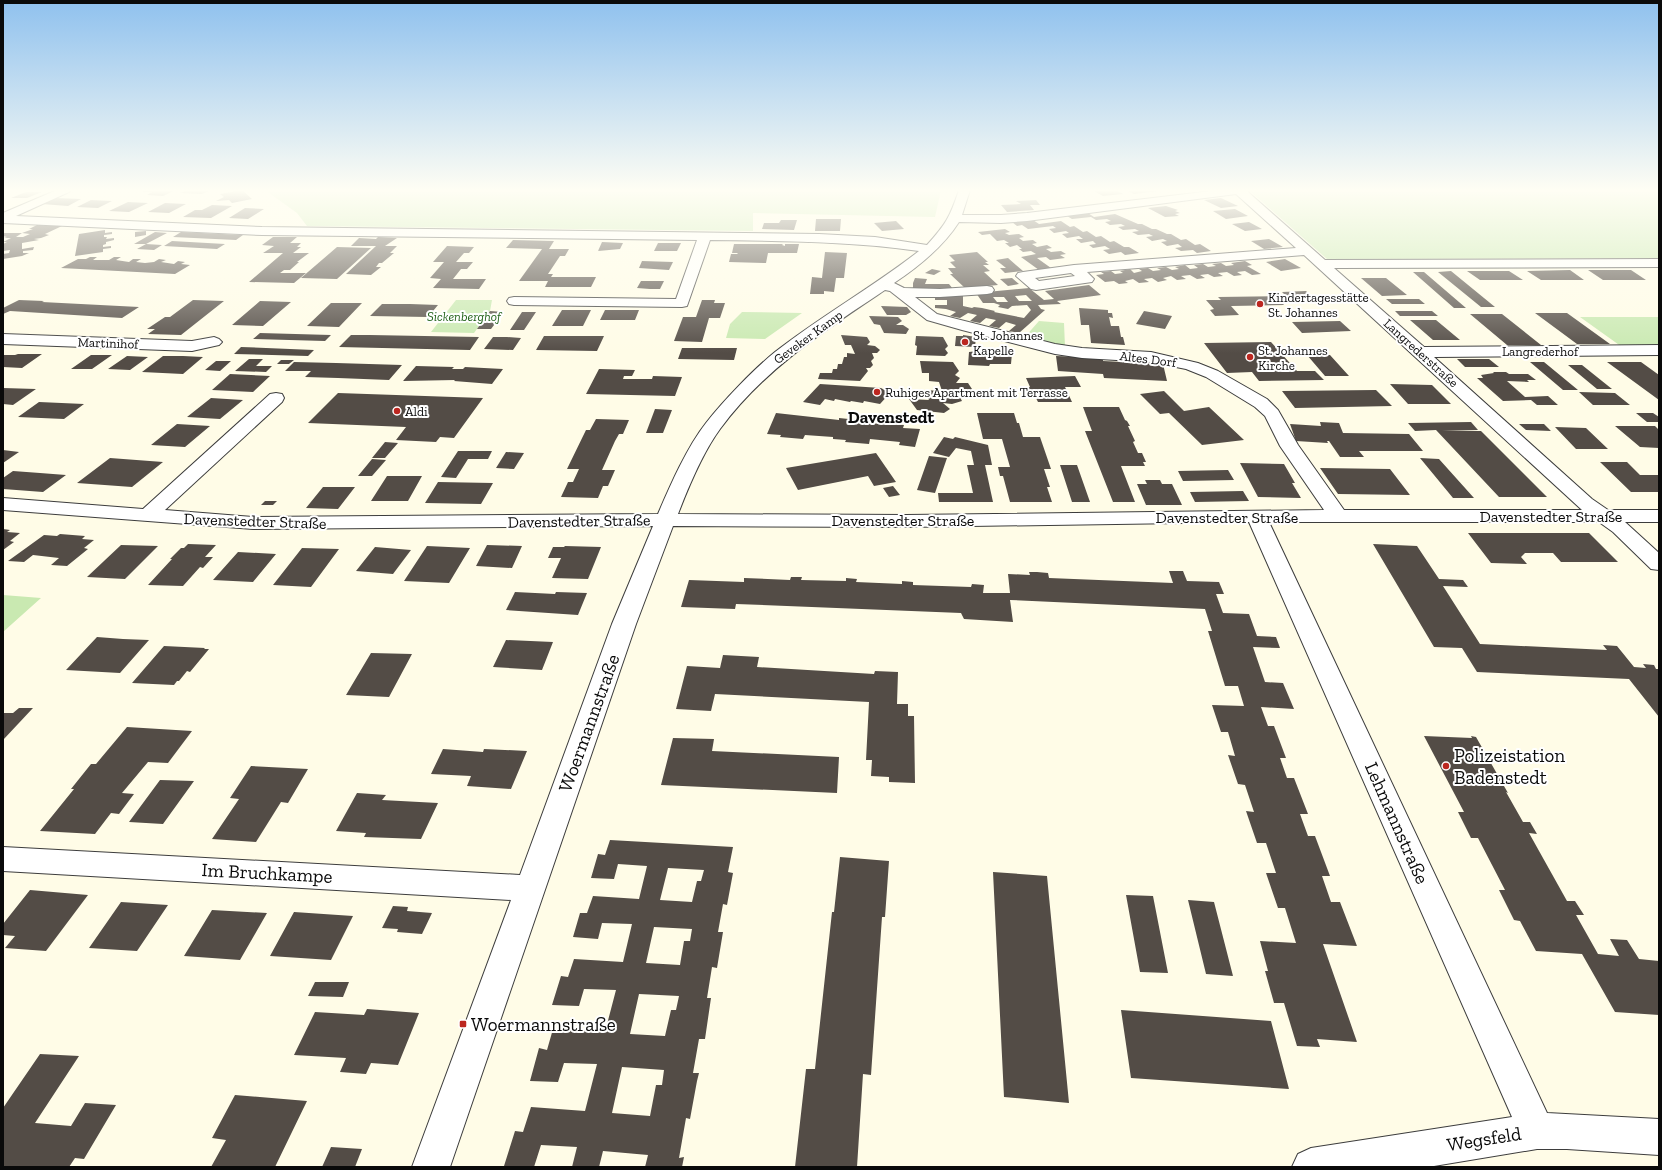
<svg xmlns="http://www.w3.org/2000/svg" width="1662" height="1170" font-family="'Zilla Slab',serif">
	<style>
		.green { fill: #c9e9b1 }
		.building { fill: #534c46; fill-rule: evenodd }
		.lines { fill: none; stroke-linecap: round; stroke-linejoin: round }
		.minor-casing { stroke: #3d3d3d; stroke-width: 2 }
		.minor { fill: #fff; fill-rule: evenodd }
		.poi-dot { fill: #bc2720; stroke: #fff; stroke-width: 1.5 }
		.labels { text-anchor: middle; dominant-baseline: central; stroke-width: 4; stroke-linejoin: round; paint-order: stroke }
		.far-poi-label { font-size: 13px; fill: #0a0a0a; stroke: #fff; text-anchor: start }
		.far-park-label { font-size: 13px; font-style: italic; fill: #22621a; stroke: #fff }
		.far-street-label { font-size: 13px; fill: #0a0a0a; stroke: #fff }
		.street-label { font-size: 16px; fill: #0a0a0a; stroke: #fff }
		.far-district-label { font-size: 17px; font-weight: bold; fill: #0a0a0a; stroke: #fff }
		.near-street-label { font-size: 19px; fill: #0a0a0a; stroke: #fff }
		.near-poi-label { font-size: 19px; fill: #0a0a0a; stroke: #fff; text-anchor: start }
	</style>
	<rect width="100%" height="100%" fill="#fffce7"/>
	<path class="green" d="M265 190H941L935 217 753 213V231L307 226 297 213Z
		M1261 190H1659V258L1327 259 1250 191Z
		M456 300H492L490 311 474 333 431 332Z
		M742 312 802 313 765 339 726 338 730 324Z
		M1580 317H1659V347H1622Z
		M1039 321 1064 323 1065 347 1024 338Z
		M3 595 41 598 3 632Z"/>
	<path class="building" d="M147 190H176L163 196 147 195 152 192H142Z
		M188 190H211L202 194 180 193Z
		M242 190 252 199 232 203 229 200 216 201 224 197 220 194Z
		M1092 190H1116L1123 194 1103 196Z
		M1126 190H1156L1159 191 1134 194Z
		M26 192H42L27 198H11Z
		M56 198 81 199 68 206 42 204Z
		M1221 198 1238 206 1221 208 1204 200Z
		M91 200 112 201 98 208 77 207Z
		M1036 200 1040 205H1030L1034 210 1007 212 1001 205 1021 204 1016 201Z
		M128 202 148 203 129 212 109 211Z
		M165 203 186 204 169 213 148 212Z
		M212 205 232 206 211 218 183 217 195 210H202Z
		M1166 206 1178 210 1175 211 1180 213 1175 214 1179 216 1165 217 1148 208Z
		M245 208 264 209 248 219 229 218Z
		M1235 209 1248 216 1226 219 1213 211Z
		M1088 213 1094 217 1115 214 1138 224H1142L1152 229H1156L1167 234H1171L1181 240 1186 239 1195 245 1200 244 1211 251 1197 253 1193 250 1181 251 1175 248 1182 247 1178 244 1167 246 1161 242 1167 241 1163 239 1152 241 1146 237 1153 236 1149 234 1138 235 1132 232 1139 231 1135 229 1123 230 1118 227 1125 226 1121 224 1110 225 1105 222 1111 221 1107 219 1096 220 1091 217 1072 219 1067 216Z
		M816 219H841L840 231H815Z
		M781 220H797L794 230 762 229 764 223H779Z
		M1033 220 1039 224 1061 221 1070 227 1074 226 1083 232 1087 231 1096 237 1101 236 1110 242 1114 241 1124 247H1129L1139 253 1125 255 1121 252 1109 254 1103 250 1110 249 1105 246 1093 248 1089 245 1096 244 1093 241 1081 243 1076 239H1083L1079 236 1067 238 1062 234 1069 233 1066 231 1054 233 1049 229 1056 228 1053 226 1028 229 1022 225 1017 226 1012 222Z
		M896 221 904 229 882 231 874 223Z
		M1249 222 1262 229 1245 231 1232 224Z
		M37 225 62 226 45 234 49 235 41 238 34 239 39 240 22 243V249L34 247 33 250 23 251V253H29L22 256 3 259V254L9 253 10 250 3 251V244L7 242H3L11 238H4L7 237 3 236V233H22L16 237H23L30 234 22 233 33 229H29Z
		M1005 229 1010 232 1005 233 1009 235 1019 234 1024 237 1019 238 1023 241 1033 240 1037 243 1032 244 1037 247 1047 245 1052 248 1046 249 1051 252 1061 251 1066 254 1060 255 1065 258 1050 260 1046 257 1037 258 1051 268 1039 270 1021 257 1036 254 1031 251 1023 252 1019 249H1022L1017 245 1010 247 1005 243H1009L1004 240 997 241 990 234 982 235 978 232Z
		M105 230V233L112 232V234L104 235V237H107L106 239 114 238V240L106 242V244L103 245V247L111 246V248L103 249V252L75 256 79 234Z
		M146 231V235L135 237V232Z
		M155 232 167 233 146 244 162 245 154 250 137 249 146 244H134Z
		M181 232 243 235 236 240 173 237Z
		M273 237H297L290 243H301L297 247H301L293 253H309L297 262H299L290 270H284L280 273H306L294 283 249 282 283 253H263L274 246 262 245Z
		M378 237 397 238 385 246H397L390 253H394L382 263H379L376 267H381L371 275 346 274 376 246H351L359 238 376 239Z
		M1269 239 1283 247 1264 249 1251 241Z
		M513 240 554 241 549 249H569L565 256H560L548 274H553L551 277H596L591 287H545L548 281H519L542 249 506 248Z
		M172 241 225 244 217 249 164 246Z
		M602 242 623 243 620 249 598 251Z
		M658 243H681L677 251H654Z
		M734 244H783L782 245 785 246V244H799L797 253H768L766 263 729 262 731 254H737L738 253H732Z
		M447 246 474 247 469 253H464L456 262H473L467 269H461L453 279H486L479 289 433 288 441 279 430 278 444 262H433Z
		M337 247 371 248 337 279 301 278Z
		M825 252 847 253 844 278H836L834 292 824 291V294H810L812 277 822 278Z
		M977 252 988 262H985L989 265H983L990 271 984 272 998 285 965 288 950 274H953L948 268H956L950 262 955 261 949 255Z
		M90 257H97L93 260H109L114 257H121L116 260 129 262 133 259H141L136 262 145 263 154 262 159 259 166 260 161 262 174 264 178 261 185 262 181 264 190 265 175 274 61 268 78 259H86Z
		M1008 258 1023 271 1005 273 1000 268H1006L996 260Z
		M1285 259 1301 268 1281 271 1266 262Z
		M642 261 673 262 669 270 639 268Z
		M1245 261 1252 265 1247 266 1261 274 1252 275 1245 271 1237 272 1242 275 1234 276 1227 272 1218 273 1223 276 1214 277 1208 274 1200 275 1205 278 1197 279 1190 275 1181 276 1186 279 1177 280 1171 276 1163 278 1167 280 1158 282 1152 278 1144 279 1149 282 1139 283 1133 279 1125 281 1128 283 1119 284 1114 281 1105 282 1096 275 1104 274 1101 272 1111 271 1115 274 1123 273 1120 271 1130 269 1134 273 1142 271 1139 269 1148 268 1153 271 1161 270 1157 268 1166 267 1172 270 1179 269 1175 267 1185 265 1190 269 1198 268 1194 265 1203 264 1208 267 1216 266 1212 264 1221 263 1226 266 1234 265 1231 263Z
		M932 269 941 271 934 275 925 273Z
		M1570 270 1584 280H1541L1527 271Z
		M1588 270H1631L1646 280H1603Z
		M1451 271 1495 307H1481L1438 272Z
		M1467 271H1509L1523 280H1480Z
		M1413 272H1424L1466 308H1454Z
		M915 278 927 279 925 284H949L953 289 937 290 913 289V283Z
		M1012 278 1019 284 1008 286 1000 279Z
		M1361 278H1386L1407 295 1382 296Z
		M641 281H664L660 289H650L637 288Z
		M1089 285 1101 295 1057 301 1061 304 1038 305 1041 309 1045 310 1019 333 1009 331 1016 325 1006 322 999 328 989 326 996 320 986 318 980 323 970 321 977 315 968 313 960 318 950 316 956 312 946 309 935 308V305H947V300H935V295L963 296V306L972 308 974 307 982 308 995 311 994 312 1024 318 1031 310 1027 305 1012 306 1008 309 998 307 1000 305 994 303H983L976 293 1029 288 1044 300 1054 299 1045 291ZM1026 295 1032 301H1019L1015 296ZM993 297H1004L1008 302H997Z
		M1306 291 1313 298H1278L1284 305 1231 306 1239 315 1215 316 1210 310 1214 309 1206 300H1221L1218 297 1286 296 1282 292Z
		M1386 299H1419L1425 304H1392Z
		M19 300 44 301 42 302 139 307 122 318 10 311 3 314V308Z
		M193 300 224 301 181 335 148 334 155 329H147L165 317H170Z
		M702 300H715L714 303H725L720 318H709L702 342 674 341 683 317H696Z
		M260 301 291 302 263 326 232 325Z
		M331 303H362L339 327 307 326Z
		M382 304H410L438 305 428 317 370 316Z
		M881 306 907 307 911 312 906 315H887Z
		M1079 308 1108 310V313H1112L1113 318 1109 317 1111 326H1119L1121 337H1123L1125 345 1091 343 1089 325H1081Z
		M562 310H591L583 326H552Z
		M605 310H639L635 320H600Z
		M490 311 504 312 491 329H477Z
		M1144 311 1172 316 1165 329 1136 324Z
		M1395 311H1432L1438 316H1400Z
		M522 312H536L524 330H510Z
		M1535 313H1567L1610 344H1577Z
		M1470 314H1502L1541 345H1507Z
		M869 316 898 317 902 321 896 325H903L909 329 906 334 884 333 880 325 874 324Z
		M1410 320H1436L1460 340H1433Z
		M1340 321 1351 331 1302 333 1292 322Z
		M260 333 331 335 325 341 253 339Z
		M351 335H370L479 337 470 350 339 347Z
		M841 335 867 337 870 342 867 345 875 346 880 350 877 353H872L874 358 871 361 873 365 870 368H866L868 371 860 381 818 379 820 373H832L833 369H837L838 364H842L844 357H847V353L855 354 851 345H845Z
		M963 335 976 337 975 347 955 346 956 336H963Z
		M544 336H604L597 351 536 350Z
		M916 336 943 337 948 346 945 349 948 353 945 356 916 355 917 346 915 345Z
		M493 337H507L521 338 513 350 484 349Z
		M1271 342 1297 371H1315L1324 380 1259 381 1252 372 1227 373 1204 343Z
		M241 347 314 350 308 356 234 354Z
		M682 348H737L734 360 678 359Z
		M986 350 1012 353 1011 364H990L989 366 968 365 969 352Z
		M18 354H42L22 368 3 367V355H15Z
		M91 355H112L92 369H71Z
		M1307 355H1330L1349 376H1325Z
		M127 356 148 357 130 370 108 369Z
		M163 356H183L203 357 183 374 142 372Z
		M1056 356 1103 358V361L1163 364 1167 381 1104 378 1103 374 1058 371Z
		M249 359H263L256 366H272L266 372 235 371Z
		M1457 359H1489L1499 367H1465Z
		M281 360H294L289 364H277Z
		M216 361H231L220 371 205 370Z
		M920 361 953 362 959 371 955 375 960 378 956 383H968L972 389 964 394H958L962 401 952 404 943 403 950 409 944 413 917 410 909 399 929 400 923 390 942 391 939 382 929 381V373H922Z
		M294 362 336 363 402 365 389 380 338 378 305 377 311 371H285Z
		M1530 362H1544L1578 390H1563Z
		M1607 362H1641L1659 375V400Z
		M1568 365H1582L1612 389H1597Z
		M416 366 454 367 452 369H463L465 367 503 369 492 384 454 381 455 380 403 381Z
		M599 369 635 370 632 376H624L623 379H652L653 376 682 377 675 396 586 394Z
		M1493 372H1506L1509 374H1528L1536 380H1527L1529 382 1507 381 1525 397 1548 396 1558 405H1537L1531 400 1503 401 1477 378H1483L1481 375 1494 373Z
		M230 374 270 376 253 392 212 390Z
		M1075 376 1081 387H1065L1072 402H1038L1033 392H1028L1025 387H1030L1026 378Z
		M820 384 881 388 890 393 880 404 864 401 863 403 851 401 850 402 835 399 834 401 825 399 820 405 803 402Z
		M1390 384 1432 385 1451 404H1408Z
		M3 388 36 389 13 405 3 404Z
		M1376 390 1392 406 1295 408 1282 391Z
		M1164 391 1184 411 1209 407 1244 440 1202 445 1169 413 1160 414 1140 394Z
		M1579 392 1615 393 1630 405H1593Z
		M338 393 483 398 454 438 440 437 436 442 396 440 406 427 308 423Z
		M211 398 243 400 220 419 187 417Z
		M39 402 84 404 64 419 18 417Z
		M1083 407H1119L1125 420 1127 421 1130 426H1128L1135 441 1133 442 1138 453H1142L1146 462H1143L1145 466H1121L1135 502H1113L1085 431H1092Z
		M655 409 672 410 663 433H646Z
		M776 413 839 420V418L868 421 867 423 904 425 903 428 920 429 915 447 899 445 900 442 870 439 869 444 845 442 846 440 833 439V437L805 435 803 439 780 437 781 435 767 434Z
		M977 413H1014L1017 423H1019L1023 437H1040L1051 469H1044L1050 487H1047L1052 502H1010L1003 476H1000L998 467H1010L1002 439H983Z
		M1636 413H1653L1659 417V422H1647Z
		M596 419 629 420 623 434H619L615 441 602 470H615L608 486H603L598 498 561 497 568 482H573L579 469H567L586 430H590Z
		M1320 422 1339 423 1343 433 1409 434 1423 451H1359L1364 457H1340L1329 441H1327L1328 443 1296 441 1290 424 1321 426Z
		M1471 422 1478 430 1442 431H1481L1547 497H1499L1436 430 1415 431 1408 423Z
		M177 424 210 426 185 447 151 445Z
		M1519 424H1544L1551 431 1526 430Z
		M1615 426H1655L1659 430V448L1640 447Z
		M1555 427 1586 428 1608 449H1576Z
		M944 437 953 439 955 437 988 445 992 465H985L993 502H939L938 493H973L967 465H974L971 451 956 448 949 457 933 453Z
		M385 442 398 443 385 458H372Z
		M3 450 19 452 3 463Z
		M458 451H492L488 459H468L456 478 441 477Z
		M506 452 524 453 514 469 496 468Z
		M876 453 896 482 874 486 868 476 798 490 786 468Z
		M929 456 947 458 935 493 917 490Z
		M110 458 163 462 132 487 77 483Z
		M1420 458 1439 459 1474 498H1453Z
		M372 459 386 460 372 476H358Z
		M1600 462H1627L1640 475H1659V492H1631Z
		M1240 463 1284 464 1295 483H1292L1301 498 1258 497Z
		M1060 465H1077L1090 502H1072Z
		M1320 468 1390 469 1410 495 1338 494Z
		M1228 470 1234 480 1183 481 1178 471Z
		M13 471 40 473 66 475 43 492 3 489V478Z
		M387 476H422L408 501H371Z
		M1145 480H1160L1162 484H1172L1182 505H1146L1137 484H1147Z
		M438 482 493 483 481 504 425 503Z
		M893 486 900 495 889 497 883 488Z
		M323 487H355L338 509 306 508Z
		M1243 491 1249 501 1195 502 1190 492Z
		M265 501H277L273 505H261Z
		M3 529 10 530 7 532 20 533 10 541 14 542 3 550Z
		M1468 533H1589L1618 562H1561L1553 553H1525L1521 557 1527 564 1491 563Z
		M60 534 85 536 82 539 94 540 84 548 88 549 67 566 51 565 59 558 33 555 24 562 8 561 44 535 57 536Z
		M188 544 216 545 205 557H213L203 568 200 567 183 586 148 585 172 559H170L181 548H184Z
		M1373 544 1417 546 1439 579 1463 580 1468 587 1443 586 1480 644 1607 650 1603 645 1617 646 1634 667 1646 668 1643 664 1654 665 1656 669H1659V717L1629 679 1477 672 1462 648 1434 647Z
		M121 545 158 546 125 579 87 577Z
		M487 545 522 546 512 568 476 566Z
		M427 546 470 548 449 583 404 581Z
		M565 546 601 547 588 579 552 578 561 558H548L553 547H564Z
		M375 547 411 550 393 574 356 571Z
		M302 548 339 549 311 587 273 585Z
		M238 552 276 554 253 582 213 580Z
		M1169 571H1183L1187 581 1219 582 1224 594H1216L1223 613 1249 614 1257 636 1276 637 1280 648 1253 647 1265 682 1283 683 1294 709 1261 707 1268 726H1274L1286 758H1280L1287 778H1294L1308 814H1300L1308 836H1315L1330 876H1322L1331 902H1340L1357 946 1323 944 1357 1042 1317 1039 1320 1047 1297 1046 1284 1003H1274L1265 971H1268L1260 941 1296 943 1285 908H1278L1266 873H1276L1266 843H1257L1246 811 1254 812 1245 785 1238 784 1228 755 1235 756 1228 732H1221L1212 705 1244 706 1238 686H1225L1208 631H1212L1205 609 1010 600 1013 622 964 619 961 613 736 604 735 609 681 607 689 580 744 582V578L790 580 791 577H802L801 580 846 581V578L857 579 856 582 902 584V581L913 582V585L971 587 972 584 984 585 983 593H1010L1008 574 1030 575 1029 572H1037L1048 573 1049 578 1173 583Z
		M515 592 555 594 556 592 587 593 578 615 506 610Z
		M97 637 123 639 149 640 120 673 66 670Z
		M506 640 553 642 542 670 493 667Z
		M164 646 205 648 204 649H209L190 672 187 671 179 681H177L174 685 132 683Z
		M371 653 412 654 389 697 346 695Z
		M723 655 759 657 757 667 874 674 875 671 898 672 897 704H908V716H914L915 783 889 782V777L871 776 872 760H866L869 702 715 694 711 711 676 709 687 666 720 668Z
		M19 708H33L3 740V713H13Z
		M127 727 192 731 168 763 148 762 122 793 134 794 119 814 111 813 95 834 40 831 74 789H71L91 764H96Z
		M1424 736 1472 738 1471 736 1476 737 1508 793 1506 792 1523 822H1530L1537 834 1529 833 1567 901H1575L1584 915H1576L1598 954 1619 956 1610 939 1627 940 1639 959 1659 961V1015L1615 1012 1582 954 1536 951 1520 921 1514 920 1499 890H1505L1478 838H1471L1458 812H1464Z
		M673 738 714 739 712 751 839 757 837 793 661 785Z
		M443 749 483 752 484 749 527 751 511 789 467 786 471 776 431 774Z
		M251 766 308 769 288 803 281 802 256 842 212 839 239 799 230 798Z
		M160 780 194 781 163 824 129 822Z
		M357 793 386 795 382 800 438 803 421 839 364 837 366 833 336 831Z
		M610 840 733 847 728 872 733 873 727 905 723 904 718 932H723L717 968 712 967 707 998H711L705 1039H699L693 1073H699L697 1081 690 1119 686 1118 679 1158 684 1157 682 1167H645L648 1155 603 1151 599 1167H572L577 1147 541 1145 534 1167 504 1166 515 1131 523 1132 531 1107 585 1111 597 1064 564 1063 558 1082 530 1081 539 1048 547 1050 553 1029 605 1032 616 990 584 989 579 1006 552 1005 561 976 568 977 574 959 623 962 632 924 602 923 598 939 573 937 580 913H587L593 896 639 899 647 866 618 864 614 879 591 878 598 854 605 855ZM668 868 704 870 701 881H697L692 902 660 900ZM654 927 692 929 690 941H684L680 965 646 963ZM639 994 679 996 676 1010H671L665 1036 630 1034ZM622 1067 664 1070 662 1085H656L650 1116 612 1113Z
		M840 857 889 861 885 917H882L871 1075 863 1074 857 1167H795L806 1069H815L832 912H834Z
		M993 872 1047 876 1069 1103 1004 1097Z
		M30 890 88 895 46 951 5 948 15 936 3 935V924Z
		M1126 895 1153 896 1168 973 1140 972Z
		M1188 900 1214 902 1233 976 1206 974Z
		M121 902 168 905 137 951 89 948Z
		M393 906 408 907 407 911 432 913 422 934 397 932 398 929 382 928Z
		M212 910 267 913 240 960 184 956Z
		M294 912 353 916 331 960 270 956Z
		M315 982H349L343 997 308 996Z
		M367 1009 419 1013 398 1065 371 1063 366 1074 340 1072 346 1058 294 1055 315 1012 364 1015Z
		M1121 1010 1271 1021 1289 1089 1131 1078Z
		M40 1054 79 1056 35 1123 71 1126 85 1103 116 1105 84 1159 75 1158 69 1167H3V1108Z
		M235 1095 307 1101 275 1167H211L226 1140 212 1138Z
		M331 1147 362 1149 355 1167H322Z"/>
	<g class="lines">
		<defs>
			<path id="minor" d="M57 190H71L69 192 16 216 262 227 819 234 875 237 927 245C946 224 950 217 959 190H970L962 215H1001L1027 213 1220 190H1249L1248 192 1325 260 1659 259V267L1334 268 1424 347 1659 345V355L1434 357 1592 499 1608 510H1659V522H1625L1659 553V570L1651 569 1613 532 1599 522H1269L1547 1113 1659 1119V1155L1567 1149H1537L1428 1167H1292L1298 1154 1311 1148 1512 1117 1249 522 906 527 673 526 636 624 450 1167H412L511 900 3 871V847L520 875 612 624 653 526 253 529 3 510V498L143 509 270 394 276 393 282 394 284 398 282 402 165 510 253 517 658 514C670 486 687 447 706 423 724 400 753 370 775 352 821 316 873 287 919 251 849 241 781 241 710 240L687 306 682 307 514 305 509 304 507 301 509 298 514 297 676 299 697 240 262 235 3 223V213ZM1236 194 1296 248 1074 265 1023 272 1018 273 1016 276 1031 289 1036 290 1092 282 1094 279 1087 272 1304 255 1582 510H1344L1298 445 1278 410 1267 399 1218 371 1198 363 1151 352 1082 348 1055 344 937 314 915 297H940L987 294 992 293 994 290 992 287 987 286 940 289 904 288 894 283C918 267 943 247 959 222L1001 223 1027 221ZM1071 273 1075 276 1039 281 1035 278ZM885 290 890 291 927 320 962 330 1055 354 1082 358 1151 362 1186 369 1206 377 1255 407 1265 416 1280 446 1324 510 906 515 678 514C688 488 703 452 720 429 763 370 825 330 885 290Z
				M3 334 192 341 214 337 219 339 222 342 219 345 192 351 3 344Z"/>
		</defs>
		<use href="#minor" class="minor-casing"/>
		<use href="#minor" class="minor"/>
	</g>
	<linearGradient id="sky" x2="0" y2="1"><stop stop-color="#8fc1ee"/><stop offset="0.54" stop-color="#fffef4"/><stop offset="1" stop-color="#fffef4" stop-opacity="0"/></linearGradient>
	<rect width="1662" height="353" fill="url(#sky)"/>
	<g class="poi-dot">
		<circle cx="1260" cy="304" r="4"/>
		<circle cx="965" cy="342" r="4"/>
		<circle cx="1250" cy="357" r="4"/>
		<circle cx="877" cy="392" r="4"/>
		<circle cx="397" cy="411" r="4"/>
		<circle cx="1446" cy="766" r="4"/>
		<rect x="459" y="1020" width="8" height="8" rx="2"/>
	</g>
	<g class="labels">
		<g class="far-poi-label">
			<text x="1268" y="297">Kindertagesstätte<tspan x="1268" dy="15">St. Johannes</tspan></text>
			<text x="973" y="335">St. Johannes<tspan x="973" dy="15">Kapelle</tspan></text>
			<text x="1258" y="350">St. Johannes<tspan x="1258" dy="15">Kirche</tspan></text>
			<text x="885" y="392">Ruhiges Apartment mit Terrasse</text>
			<text x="405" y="411">Aldi</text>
		</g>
		<g class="far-park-label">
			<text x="464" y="316">Sickenberghof</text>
		</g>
		<g class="far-street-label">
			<text transform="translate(808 337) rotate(-36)">Geveker Kamp</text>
			<text transform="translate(108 343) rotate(2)">Martinihof</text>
			<text x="1540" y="351">Langrederhof</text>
			<text transform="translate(1421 353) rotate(42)">Langrederstraße</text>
			<text transform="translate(1148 359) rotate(7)">Altes Dorf</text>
		</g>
		<g class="street-label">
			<text x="1551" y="516">Davenstedter Straße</text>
			<text x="1227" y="517">Davenstedter Straße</text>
			<text x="903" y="520">Davenstedter Straße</text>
			<text transform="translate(255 521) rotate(2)">Davenstedter Straße</text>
			<text transform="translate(579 521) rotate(-1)">Davenstedter Straße</text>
		</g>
		<g class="far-district-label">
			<text x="891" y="417">Davenstedt</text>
		</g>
		<g class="near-street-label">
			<text transform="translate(589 723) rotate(-70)">Woermannstraße</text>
			<text transform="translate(1397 823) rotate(66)">Lehmannstraße</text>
			<text transform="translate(267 873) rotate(3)">Im Bruchkampe</text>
			<text transform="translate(1484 1139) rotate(-9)">Wegsfeld</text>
		</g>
		<g class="near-poi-label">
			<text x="1454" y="755">Polizeistation<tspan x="1454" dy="22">Badenstedt</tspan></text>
			<text x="471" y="1024">Woermannstraße</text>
		</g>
	</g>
	<rect width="1662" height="1170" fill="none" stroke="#0a0a0a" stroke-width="8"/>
</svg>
